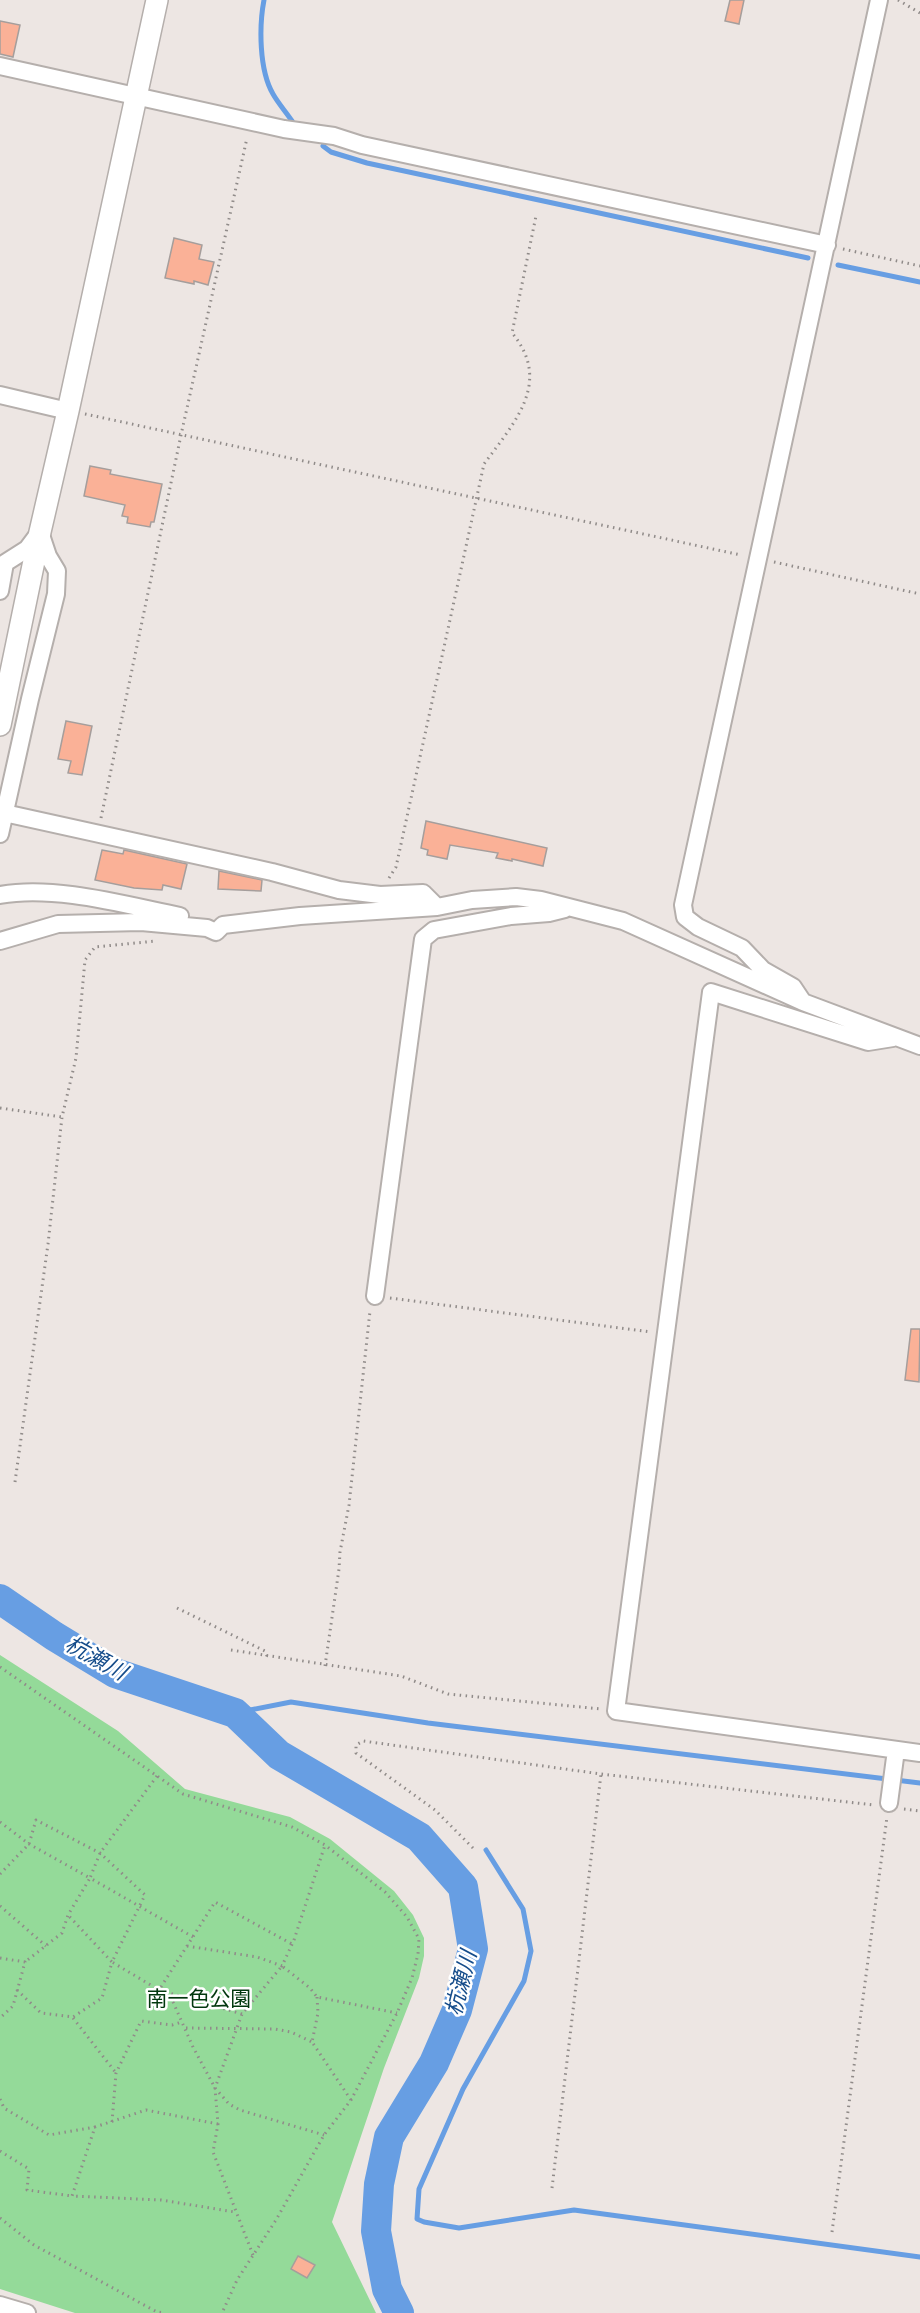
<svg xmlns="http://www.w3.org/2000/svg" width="920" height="2313" font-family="'Roboto Condensed','Noto Sans JP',sans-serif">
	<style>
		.green { fill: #94da99 }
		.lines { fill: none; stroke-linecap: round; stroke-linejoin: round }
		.stream { stroke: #679ee3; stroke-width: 5 }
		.river { stroke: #679ee3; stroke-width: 30 }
		.building { fill: #fab197; stroke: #a59e9c; stroke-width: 1.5 }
		.minor-casing { stroke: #b5afac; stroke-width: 20 }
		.tertiary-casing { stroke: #b5afac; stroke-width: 24 }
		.path { stroke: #908b89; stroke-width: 3; stroke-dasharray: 1.5 4.5; stroke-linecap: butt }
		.minor { stroke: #fff; stroke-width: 16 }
		.tertiary { stroke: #fff; stroke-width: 21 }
		.labels { text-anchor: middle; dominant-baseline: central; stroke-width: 5; stroke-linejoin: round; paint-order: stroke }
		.park-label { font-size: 21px; fill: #02380e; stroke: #fff }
		.water-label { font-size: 22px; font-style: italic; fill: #154c8a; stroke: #fff }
	</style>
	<rect width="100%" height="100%" fill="#ede6e3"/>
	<path class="green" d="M0 1655 118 1731 185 1789 290 1817 330 1839 394 1891 413 1915 424 1938V1956L419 1978 384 2068 332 2222 376 2313H75L0 2289Z"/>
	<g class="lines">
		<path class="stream" d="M264 0C259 26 259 70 273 94 278 103 286 112 292 121
			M323 146 331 152 367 163 808 258
			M838 265 920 282
			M235 1713 291 1702 428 1723 920 1783
			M486 1850 523 1909 531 1951 524 1981 463 2089 419 2189 417 2219 424 2222 459 2228 574 2210 920 2257"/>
		<path class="river" d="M0 1599 54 1636 115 1673 235 1713 279 1755 419 1837 463 1887 473 1949 457 2010 434 2063 389 2137 379 2184 376 2231 387 2289 399 2313"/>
	</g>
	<path class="building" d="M730 0H744L739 24 725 21Z
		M0 21 20 25 13 57 0 54Z
		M174 238 202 245 199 259 214 262 208 285 194 281V284L165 278Z
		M90 466 111 470 110 474 162 484 154 522H151L150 527 127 523 128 517 122 516 125 505 84 496Z
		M66 721 92 726 82 775 68 773 71 761 58 759Z
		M426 821 547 848 543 866 512 859V861L496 858 498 853 450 845 447 859 427 855 428 850 421 848Z
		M102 850 123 854 124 850 187 864 181 889 163 885 162 890 134 888 95 880Z
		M219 871 262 880 261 891 218 889Z
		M911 1329H920L919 1382 905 1380Z
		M298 2256 315 2265 307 2278 291 2269Z"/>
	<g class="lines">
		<defs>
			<path id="minor" d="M0 66 284 129 334 136 362 145 827 245
				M0 395 68 411
				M0 591 5 563 27 549 39 533
				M0 812 272 872 339 890 380 895 423 893 437 907
				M0 834 30 699 56 594 57 571 48 556 40 532
				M0 895C55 885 125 905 180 916
				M0 941 58 924 141 922 207 928 216 932 223 925 300 916 437 907 472 900 516 897 541 900 623 921 803 1002 920 1046
				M803 1002 793 987 763 970 742 948 698 927 685 917 683 905 879 0
				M893 1038 868 1042 711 992 616 1711 920 1753
				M375 1296 423 939 434 930 511 916 549 913 565 909 566 907
				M889 1803 896 1750
				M0 2305 27 2313"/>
			<path id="tertiary" d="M0 725 40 532 68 411 157 0"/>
		</defs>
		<use href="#minor" class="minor-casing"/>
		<use href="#tertiary" class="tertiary-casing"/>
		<path class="path" d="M898 0 920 13
			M843 249 920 266
			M85 414 741 555
			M774 562 920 594
			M101 818 181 435 247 138
			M389 878 396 867 484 464C514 423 553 382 512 333L536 216
			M0 1108 62 1117
			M390 1298 651 1332
			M15 1482 48 1244 62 1117 76 1058 85 960 95 947 156 941
			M177 1608 265 1651 267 1656
			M231 1650 401 1676 448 1694 601 1709
			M325 1666 339 1569 340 1552 349 1505 370 1311
			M0 1667 183 1794 292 1827 325 1845 385 1892 407 1917 419 1939 418 1954 412 1978 397 2013 351 2100 324 2135 276 2220 237 2280 222 2313
			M157 1776 100 1853 90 1878 193 1937
			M904 1809 920 1811
			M0 1822 29 1844 90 1878 68 1915 62 1933 25 1962
			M473 1848 435 1810 356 1753V1745L363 1741 601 1774 874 1805
			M0 1874 29 1844 36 1820 100 1853 145 1895 112 1962 159 1990 173 2002 193 2047 215 2088 229 2104 240 2110 324 2135
			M0 1906 46 1946
			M187 1946 257 1957 282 1966 294 1940 325 1845
			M0 1958 25 1962 13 2006 0 2018
			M17 1990 41 2013 73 2017 102 1998 112 1962 68 1915
			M317 1997 318 2013 312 2042 351 2100
			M242 2014 159 1990 215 1902 292 1944
			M73 2018 116 2073
			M186 2028 275 2029 291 2032 312 2042
			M0 2099 4 2108 49 2135 95 2127
			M112 2122 116 2073 141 2021 172 2025 182 2022
			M218 2124 146 2110 95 2127 72 2196 161 2200 235 2212
			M0 2151 29 2169 27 2190 72 2196
			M552 2188 601 1774
			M0 2218 34 2245 157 2312 164 2313
			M832 2232 887 1817
			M253 2255 213 2152 218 2124 215 2088 242 2014 282 1966 310 1988 317 1997 397 2013"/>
		<use href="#minor" class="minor"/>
		<use href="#tertiary" class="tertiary"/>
	</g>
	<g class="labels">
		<g class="park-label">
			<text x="199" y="1999">南一色公園</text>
		</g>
		<g class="water-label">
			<text transform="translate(96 1658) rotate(29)">杭瀬川</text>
			<text transform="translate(461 1983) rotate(-76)">杭瀬川</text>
		</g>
	</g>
</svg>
